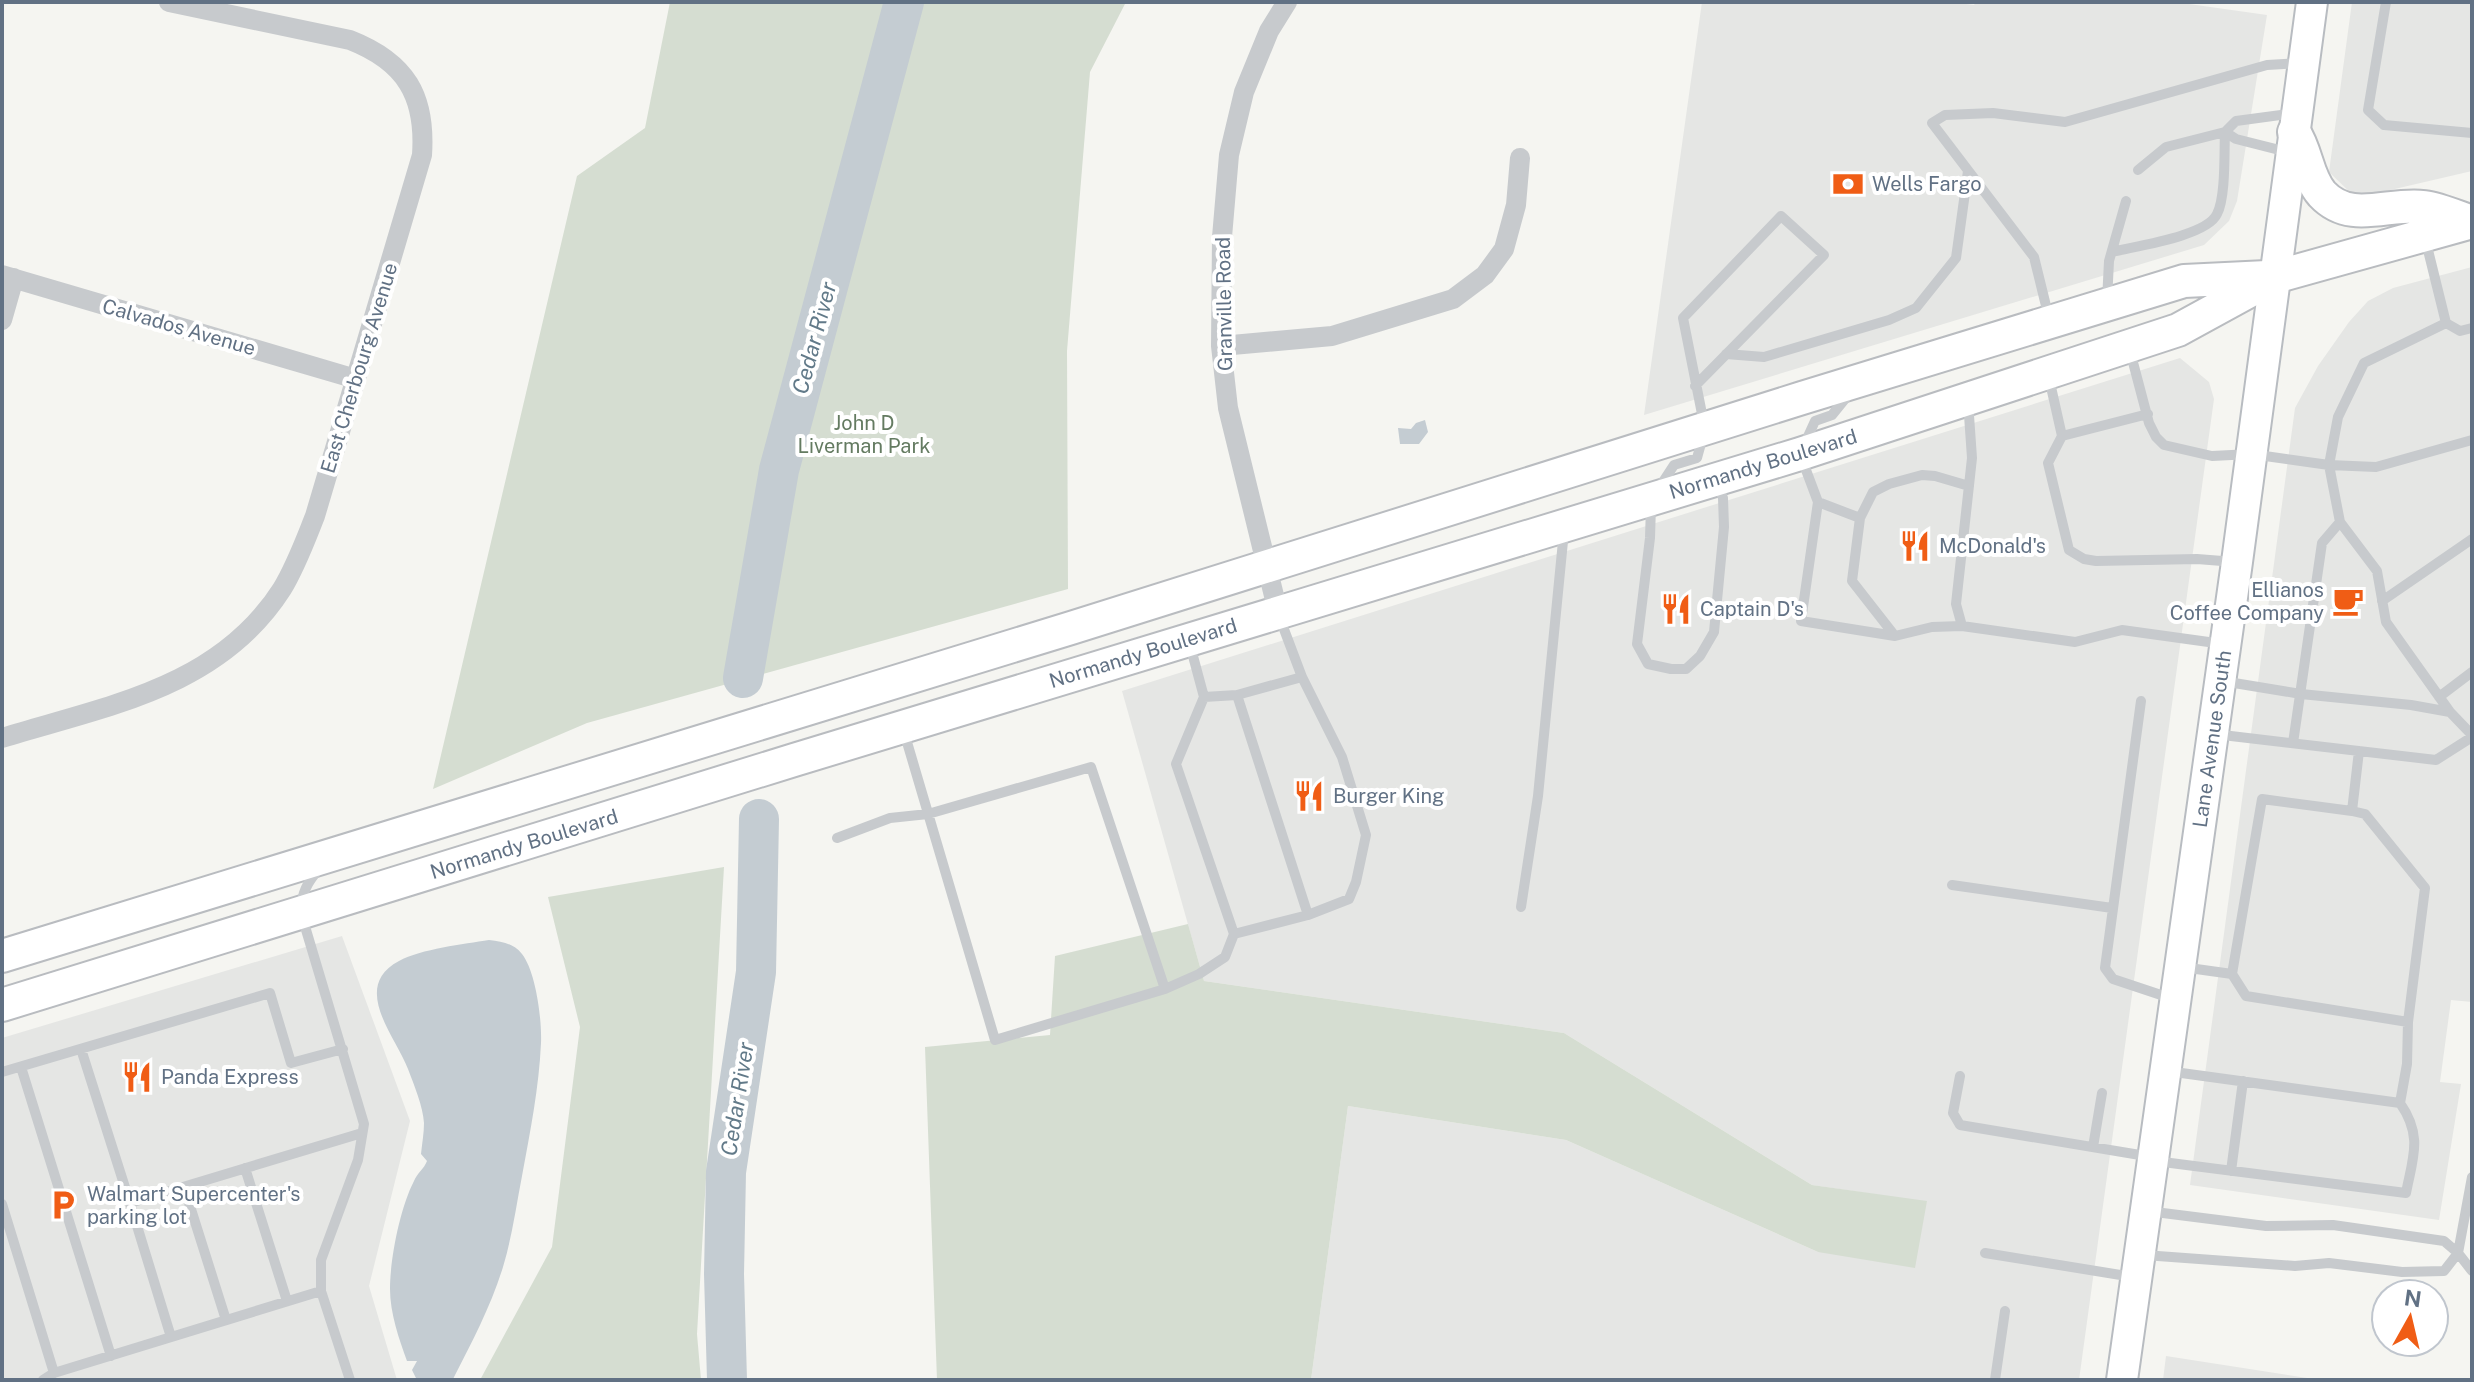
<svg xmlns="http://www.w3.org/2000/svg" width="2474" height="1382" font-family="'Public Sans',sans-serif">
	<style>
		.built { fill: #e5e6e4 }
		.green { fill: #d5ddd1 }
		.water { fill: #c4ccd2 }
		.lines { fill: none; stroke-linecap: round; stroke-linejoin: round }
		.river { stroke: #c4ccd2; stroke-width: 40 }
		.secondary-casing { stroke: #b8bcc1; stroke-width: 34 }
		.primary-casing { stroke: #b9bcc0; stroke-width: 36 }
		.lane { stroke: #c7cacd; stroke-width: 10 }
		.street { stroke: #c7cacd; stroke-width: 20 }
		.secondary { stroke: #fff; stroke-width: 30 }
		.primary { stroke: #fff; stroke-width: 32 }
		.labels { text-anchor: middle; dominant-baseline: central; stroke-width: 8; stroke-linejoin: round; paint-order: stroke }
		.poi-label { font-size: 20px; fill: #617184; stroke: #fff; text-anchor: start }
		.street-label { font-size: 20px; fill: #617184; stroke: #fff }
		.park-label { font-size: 20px; fill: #647b61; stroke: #fff }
		.water-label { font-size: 22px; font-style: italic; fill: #627a89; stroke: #fff }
	</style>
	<rect width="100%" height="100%" fill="#f5f5f1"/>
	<path class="built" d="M1702 2H1951L1974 5 1976 2H2175L2267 15 2237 201 2229 221 2204 245 1644 415Z
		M2352 2H2472V171L2356 198 2329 172Z
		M2472 267V1002L2451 1000 2440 1082 2461 1084 2439 1220 2190 1185 2295 408 2318 366 2349 322 2368 301 2393 288Z
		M2180 358 2209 382 2214 399 2079 1380H1311L1348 1106 1566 1140 1818 1252 1927 1202 1812 1185 1564 1033 1204 981 1122 691Z
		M342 936 410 1121 369 1286 397 1380H2V1038Z
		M2166 1356 2320 1380H2163Z"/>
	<path class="green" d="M670 2H1126L1090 72 1067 351 1068 589 587 723 433 789 577 176 645 128Z
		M724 867 697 1334 701 1380H480L552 1247 580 1027 548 897Z
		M1188 924 1204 981 1564 1033 1812 1185 1927 1201 1915 1268 1818 1252 1566 1140 1348 1106 1311 1380H937L925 1047 1050 1035 1055 956Z"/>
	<path class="water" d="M1425 420 1428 432 1419 444H1400L1398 428 1411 429 1416 423Z
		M489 940C503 942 513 943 522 954 536 972 542 1020 541 1043 539 1088 530 1132 522 1176 516 1207 512 1237 503 1267 491 1306 472 1342 453 1379L417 1380 412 1370 417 1361H407C399 1339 390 1313 390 1289 390 1259 400 1208 414 1181 417 1173 424 1169 427 1161L421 1154C422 1144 424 1133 424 1123 423 1106 414 1085 408 1069 396 1037 350 987 399 961 421 949 464 944 489 940Z"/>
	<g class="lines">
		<path class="river" d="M743 678 779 470 904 2
			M727 1380 724 1274 726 1172 756 972 759 819"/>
		<defs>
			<path id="secondary" d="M2122 1380 2237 562 2312 2"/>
			<path id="primary" d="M2294 132C2307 151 2307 177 2322 194 2351 225 2389 202 2424 207 2440 209 2457 217 2472 222
				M2 956 1071 628 1802 398 2184 281 2267 277
				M2 1005 794 760 1800 454 2178 330 2275 277 2472 222"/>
		</defs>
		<use href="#secondary" class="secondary-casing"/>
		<use href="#primary" class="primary-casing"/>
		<path class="lane" d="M2386 2 2368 110 2384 125 2472 133
			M2287 152 2236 139 2225 132 2236 121 2295 113
			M2112 252C2136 246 2207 236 2217 214 2226 197 2224 152 2225 132L2166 147 2138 170
			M2107 301 2109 261 2126 201
			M2049 318 2034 257 1932 123 1945 115 1993 113 2065 122 2267 65 2301 63
			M2446 323 2460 331 2472 328
			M2130 351 2149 423 2156 437 2164 445 2212 456 2251 454 2329 465 2338 417 2364 363 2446 323 2425 238
			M1726 354 1764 357 1889 320 1916 308 1956 258 1968 171
			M2049 378 2062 436 2048 463 2069 550 2084 559 2096 561 2197 559 2235 562
			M1849 394 1832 415 1815 421 1800 454 1818 502 1801 621 1895 636 1932 627 1962 626 2075 642 2122 630 2223 644
			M2062 436 2148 414
			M1659 488 1674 465 1697 458 1705 429 1683 318 1781 216 1824 255 1695 386
			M1818 502 1860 518
			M1651 506 1650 538 1637 644 1648 664 1671 669H1686L1700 656 1714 632 1724 527 1723 498 1718 485
			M2340 522 2377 571 2386 622 2450 712
			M2382 601 2472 539
			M1962 626 1956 604 1972 458 1968 401
			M1895 636 1852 581 1860 518 1873 492 1889 484 1922 475 1935 476 1969 486
			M1190 645 1204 697 1176 764 1234 934 1308 915 1237 695 1204 697
			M1302 677 1342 757 1366 835 1356 882 1349 899 1308 915
			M2222 681 2301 694 2411 705 2450 712 2472 735
			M1237 695 1302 677 1279 616
			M2439 697 2472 672
			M2141 701 2105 968 2113 979 2173 999
			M904 732 995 1040 1165 989
			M2214 734 2436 760 2472 737
			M2293 743 2322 543 2340 522 2329 465 2376 467 2472 440
			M2352 811 2365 814 2425 888 2408 1022 2246 996 2232 974 2262 799 2352 811 2359 751
			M837 838 890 818 928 814 1091 767 1165 989 1199 974 1225 957 1234 934
			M1952 885 2112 908
			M1521 907 1538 796 1564 531
			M2182 967 2232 974
			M81 1049 130 1203 362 1133
			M21 1067 111 1356
			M2 1072 270 993 291 1063 343 1049
			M1960 1076 1953 1113 1960 1125 2152 1157
			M2400 1103 2407 1064 2408 1022
			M2093 1147 2102 1093
			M2155 1161 2406 1193C2413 1157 2423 1136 2400 1103L2167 1071
			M245 1168 287 1301
			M2231 1171 2243 1081
			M184 1187 226 1320
			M130 1203 171 1337
			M2 1204 54 1373
			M2147 1211 2266 1226 2333 1225 2444 1241 2458 1253 2472 1271
			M1985 1253 2133 1277
			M2144 1255 2295 1266 2329 1263 2402 1272 2444 1271 2458 1253 2472 1177
			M321 1291 350 1380
			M43 1380 54 1373 321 1291V1260L358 1160 364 1124 301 913C301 894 307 882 320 868
			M1995 1380 2005 1311"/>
		<path class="street" d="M2 275 356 379
			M2 320 14 278
			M1221 346 1332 336 1453 299 1485 275 1504 249 1516 205 1520 158
			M1278 612 1228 408 1221 346 1222 237 1229 155 1244 92 1269 31 1287 2
			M2 738C106 706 219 688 282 589 296 566 305 541 315 516L422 155C426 96 406 62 350 40L169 2"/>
		<use href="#secondary" class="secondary"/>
		<use href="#primary" class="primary"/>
	</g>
	<defs>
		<symbol id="bank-bare" viewBox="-9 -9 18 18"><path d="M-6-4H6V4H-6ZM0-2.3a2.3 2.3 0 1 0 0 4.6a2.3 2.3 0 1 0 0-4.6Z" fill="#f05d15" stroke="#fff" stroke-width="2.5" paint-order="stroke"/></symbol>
		<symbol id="restaurant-bare" viewBox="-9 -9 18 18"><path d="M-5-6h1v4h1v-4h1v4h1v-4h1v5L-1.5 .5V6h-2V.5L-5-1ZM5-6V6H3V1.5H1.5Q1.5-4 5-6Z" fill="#f05d15" stroke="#fff" stroke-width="2.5" paint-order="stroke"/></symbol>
		<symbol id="cafe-bare" viewBox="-9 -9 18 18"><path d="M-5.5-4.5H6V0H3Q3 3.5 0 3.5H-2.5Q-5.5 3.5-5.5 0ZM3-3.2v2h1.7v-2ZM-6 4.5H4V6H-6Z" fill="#f05d15" stroke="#fff" stroke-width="2.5" paint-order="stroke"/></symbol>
		<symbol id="parking-bare" viewBox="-9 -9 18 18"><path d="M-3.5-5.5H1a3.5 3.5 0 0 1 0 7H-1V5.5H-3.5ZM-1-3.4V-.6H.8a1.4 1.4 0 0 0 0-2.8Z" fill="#f05d15" stroke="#fff" stroke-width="2.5" paint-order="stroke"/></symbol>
	</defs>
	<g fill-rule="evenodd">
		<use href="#bank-bare" x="1826" y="162" width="44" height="44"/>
		<use href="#restaurant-bare" x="1893" y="524" width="44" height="44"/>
		<use href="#cafe-bare" x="2326" y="579" width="44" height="44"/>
		<use href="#restaurant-bare" x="1654" y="587" width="44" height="44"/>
		<use href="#restaurant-bare" x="1287" y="774" width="44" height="44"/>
		<use href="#restaurant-bare" x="115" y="1055" width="44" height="44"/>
		<use href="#parking-bare" x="41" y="1183" width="44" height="44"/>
	</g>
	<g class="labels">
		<g class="poi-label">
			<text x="1872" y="184">Wells Fargo</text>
			<text x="1939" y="546">McDonald's</text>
			<text x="2324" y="590" text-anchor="end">Ellianos<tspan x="2324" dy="23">Coffee Company</tspan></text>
			<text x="1700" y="609">Captain D's</text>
			<text x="1333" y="796">Burger King</text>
			<text x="161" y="1077">Panda Express</text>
			<text x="87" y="1194">Walmart Supercenter's<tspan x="87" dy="23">parking lot</tspan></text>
		</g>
		<g class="street-label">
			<text transform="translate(1224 304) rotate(-91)">Granville Road</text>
			<text transform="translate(179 327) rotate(16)">Calvados Avenue</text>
			<text transform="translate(359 368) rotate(-73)">East Cherbourg Avenue</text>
			<text transform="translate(1763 464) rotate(-17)">Normandy Boulevard</text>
			<text transform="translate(1143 653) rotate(-17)">Normandy Boulevard</text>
			<text transform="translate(2212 739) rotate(-82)">Lane Avenue South</text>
			<text transform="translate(524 844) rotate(-17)">Normandy Boulevard</text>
		</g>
		<g class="park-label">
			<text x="864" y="423">John D<tspan x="864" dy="23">Liverman Park</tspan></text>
		</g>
		<g class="water-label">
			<text transform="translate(814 338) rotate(-75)">Cedar River</text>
			<text transform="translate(737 1099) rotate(-81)">Cedar River</text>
		</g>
	</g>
	<rect width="2474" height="1382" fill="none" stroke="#617184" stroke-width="8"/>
	<g transform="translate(2410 1318) rotate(8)"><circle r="38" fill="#ffffff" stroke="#c0c6ce" stroke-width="2"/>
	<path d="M0-6L14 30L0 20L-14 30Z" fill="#f05d15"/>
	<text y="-12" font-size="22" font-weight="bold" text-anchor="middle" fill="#617184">N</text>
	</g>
</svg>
